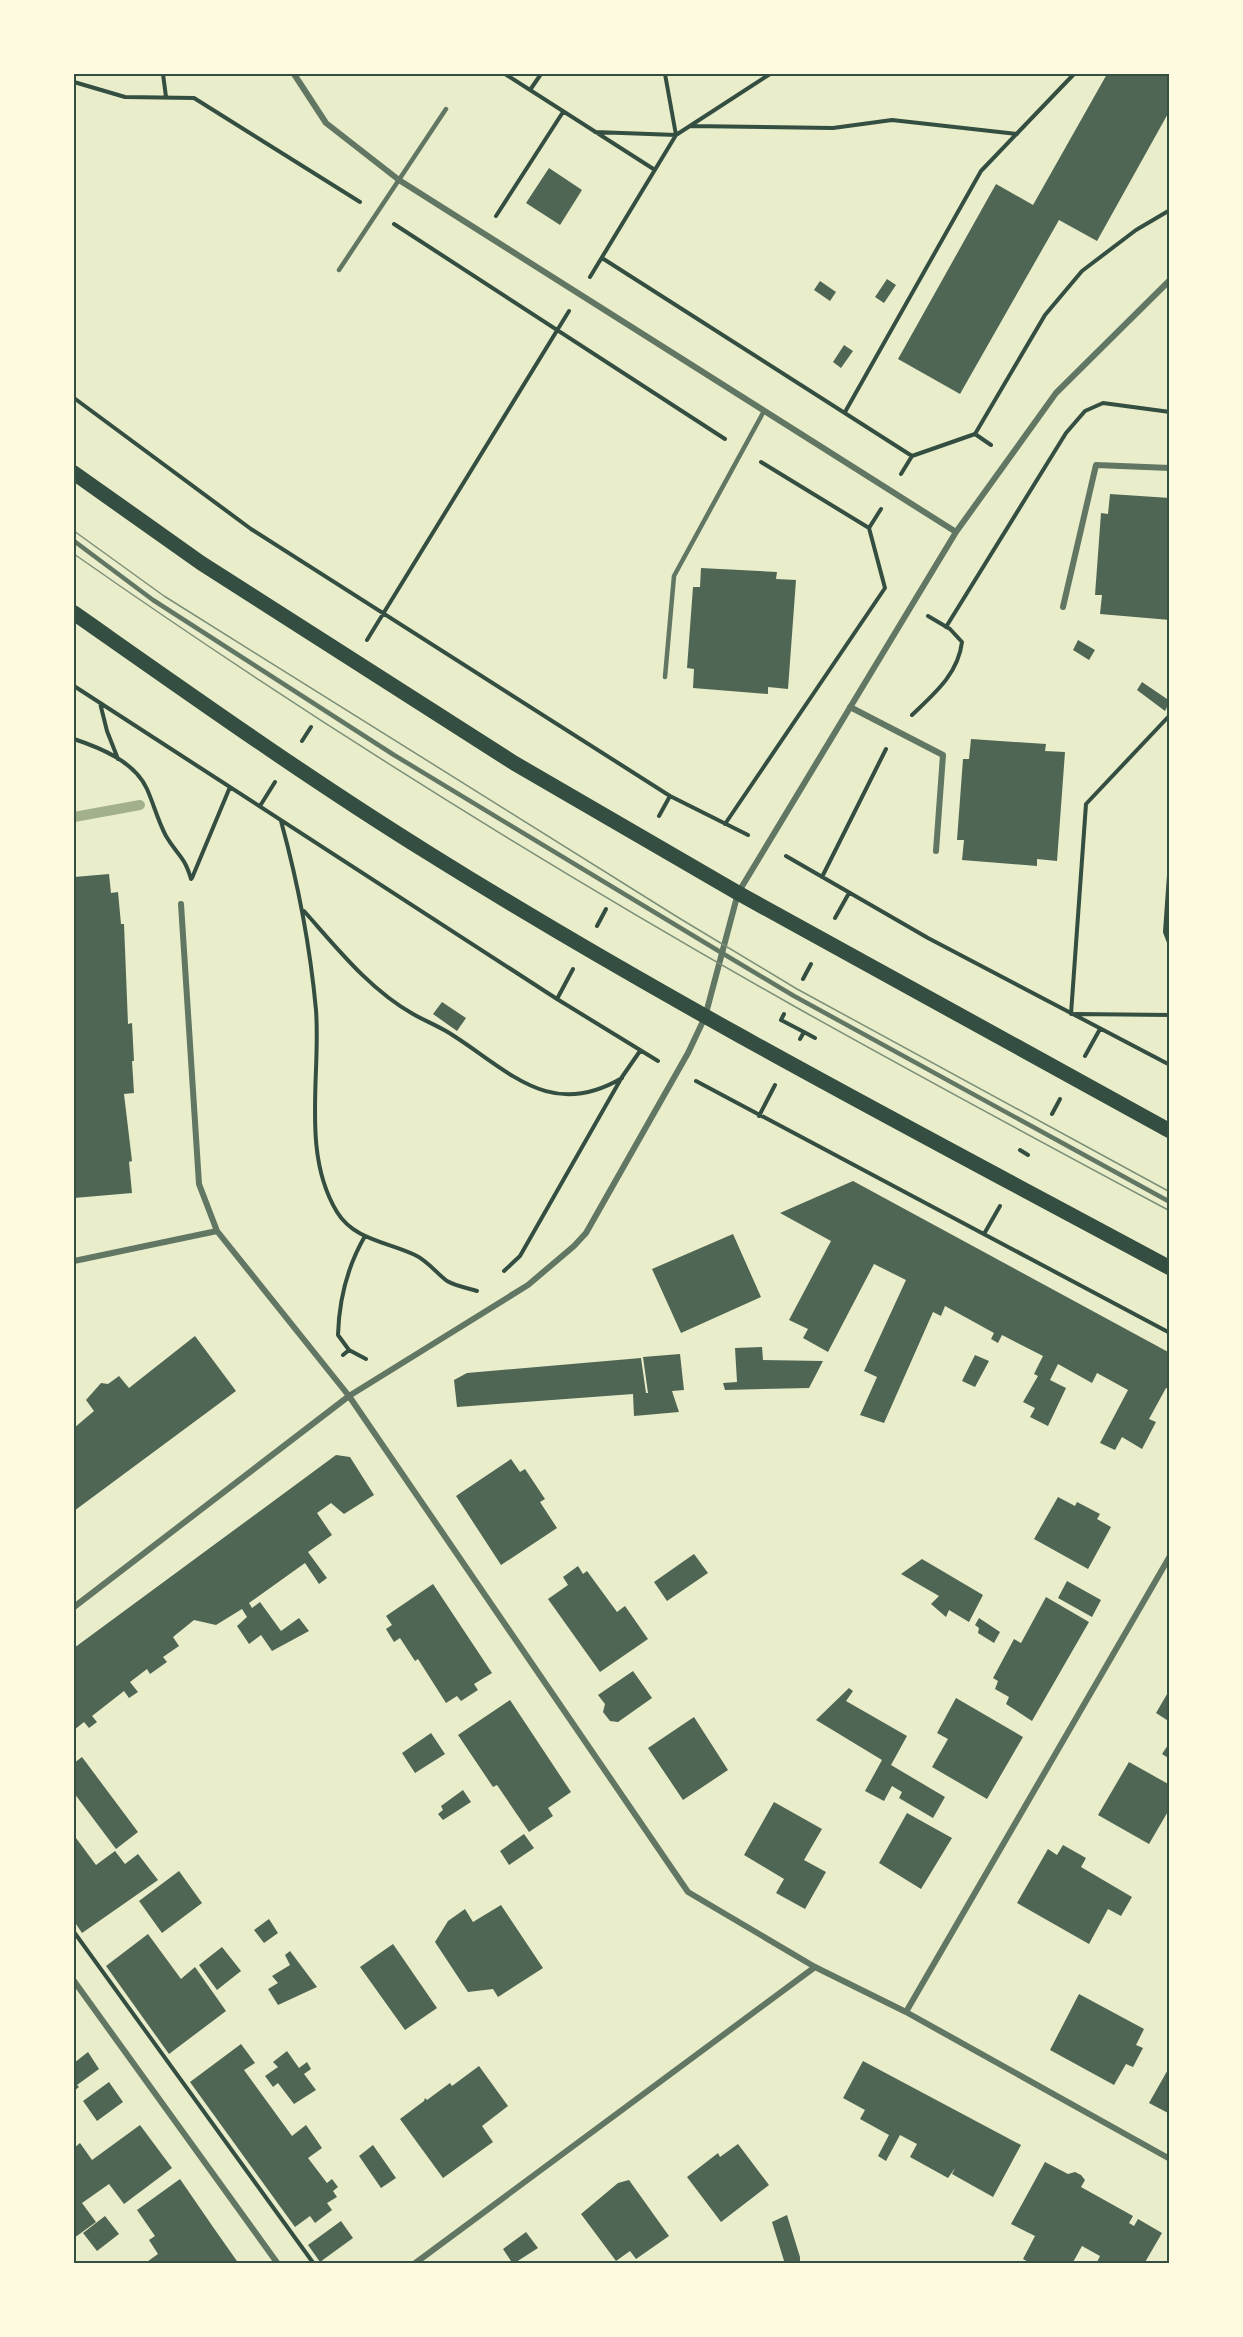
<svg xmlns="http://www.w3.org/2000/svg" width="1243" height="2337" font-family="'Exo 2',sans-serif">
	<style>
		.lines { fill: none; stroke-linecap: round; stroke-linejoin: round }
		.stream { stroke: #a3b18a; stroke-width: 10 }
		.building { fill: #4f6655 }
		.path { stroke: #344e41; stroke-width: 4 }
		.service { stroke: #617663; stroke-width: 4.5 }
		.minor { stroke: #617663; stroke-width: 6 }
		.primary { stroke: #344e41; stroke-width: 15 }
		.tram { stroke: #7c8e77; stroke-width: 1.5 }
		.neatline { fill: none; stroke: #344e41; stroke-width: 2 }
	</style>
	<rect width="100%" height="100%" fill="#e9edc9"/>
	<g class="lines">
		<path class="stream" d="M74 817 140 805"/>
	</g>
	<path class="building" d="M1107 74H1170V110L1097 241 1059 220 960 394 898 359 996 184 1033 205Z
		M549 168 582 190 560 225 526 203Z
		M887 279 896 285 884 303 875 297Z
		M820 281 836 292 830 301 814 290Z
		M844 345 853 351 841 368 833 362Z
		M1110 494 1170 498V620L1100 614 1102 595H1095L1101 513 1108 514Z
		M701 568 777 572 776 579 796 580 788 689 768 687V694L693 688 694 669 687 668 693 587H700Z
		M1078 640 1095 650 1089 660 1073 650Z
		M1142 682 1170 701 1165 711 1137 690Z
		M971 739 1046 744 1045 751 1065 752 1057 861 1037 859V866L962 860 964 840H957L963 759H969Z
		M109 874 111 893 118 892 121 924H124L128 1024 132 1023 134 1061H132L134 1093 124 1094 132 1161 129 1162 132 1193 74 1198V877Z
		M442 1002 466 1018 457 1031 433 1014Z
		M853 1181 1170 1353V1390L1166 1388 1149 1419 1156 1422 1142 1449 1122 1437 1115 1450 1100 1443 1128 1390 1097 1373 1092 1383 1058 1364 1050 1380 1066 1388 1048 1426 1030 1417 1035 1408 1023 1402 1038 1376 1034 1374 1043 1356 1002 1335 998 1343 991 1339 994 1333 945 1306 941 1316 933 1312 884 1423 860 1415 877 1377 864 1371 906 1280 874 1264 828 1352 803 1338 808 1329 789 1320 831 1241 780 1213Z
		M733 1234 761 1297 681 1333 652 1269Z
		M195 1336 236 1391 74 1511V1428L94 1411 86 1400 101 1383 108 1384 119 1376 129 1388Z
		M762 1347 763 1360 823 1361 809 1388 725 1390 723 1383 737 1382 735 1348Z
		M680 1354 684 1390 672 1391 679 1412 634 1416 633 1394 457 1407 454 1380 467 1373 641 1358 646 1393H648L643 1357Z
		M975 1355 989 1361 975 1387 962 1381Z
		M336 1455 350 1457 374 1495 344 1514 331 1503 317 1513 332 1535 308 1552 327 1578 319 1584 305 1563 249 1603 252 1608 260 1602 281 1631 299 1618 309 1631 272 1651 261 1635 249 1644 237 1626 247 1617 242 1609 216 1625 194 1620 173 1637 179 1646 163 1657 167 1662 150 1674 147 1669 130 1682 138 1692 129 1698 124 1691 92 1716 97 1722 89 1728 84 1722 74 1730V1648Z
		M511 1459 520 1472 525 1469 545 1499 540 1502 557 1528 501 1565 456 1496Z
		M1058 1497 1075 1506 1077 1502 1100 1514 1097 1519 1111 1527 1088 1569 1034 1539Z
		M694 1554 708 1573 667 1601 654 1582Z
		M922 1559 983 1595 969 1622 949 1610 946 1617 931 1604 939 1596 901 1574Z
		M578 1566 583 1574 587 1571 617 1612 625 1606 648 1639 600 1672 548 1599 568 1585 563 1577Z
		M1067 1581 1101 1600 1092 1617 1058 1598Z
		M433 1584 492 1673 474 1684 478 1690 461 1701 457 1696 446 1703 418 1659 415 1661 400 1638 394 1642 386 1629 392 1625 386 1616Z
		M1046 1597 1089 1622 1032 1721 1006 1704 1009 1697 995 1689 998 1681 993 1678 1014 1639 1021 1643Z
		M979 1618 1000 1632 994 1643 978 1633 979 1628 975 1625Z
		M633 1671 652 1698 618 1722 610 1721 603 1712 605 1704 598 1695Z
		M849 1688 853 1691 846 1701 907 1736 891 1765 945 1797 933 1818 899 1798 902 1792 892 1786 884 1801 865 1791 882 1760 816 1720Z
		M1170 1689V1722L1156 1713Z
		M956 1698 1023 1737 987 1799 932 1767 948 1739 937 1733Z
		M510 1700 571 1792 548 1808 553 1816 529 1832 497 1785 493 1787 458 1735Z
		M694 1717 728 1770 683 1800 648 1748Z
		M431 1733 445 1754 415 1773 402 1753Z
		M1170 1742V1759L1162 1754Z
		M82 1757 138 1832 116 1849 74 1793V1763Z
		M1129 1762 1170 1785V1808L1149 1844 1098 1815Z
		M463 1790 471 1802 443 1820 438 1814 443 1810 441 1806Z
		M774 1802 822 1829 804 1860 826 1872 805 1909 776 1893 784 1879 744 1855Z
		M907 1813 952 1838 921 1889 879 1863Z
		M524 1834 534 1848 509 1865 500 1851Z
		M76 1838 96 1865 115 1851 125 1864 138 1854 158 1880 82 1933 74 1921V1840Z
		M1063 1845 1086 1858 1081 1867 1132 1897 1121 1916 1108 1909 1089 1944 1017 1903 1048 1849 1057 1855Z
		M179 1871 202 1903 162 1933 139 1901Z
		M501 1905 543 1968 498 1997 493 1989 468 1992 435 1942 448 1921 465 1909 473 1922Z
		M269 1919 278 1933 264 1943 254 1930Z
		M148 1934 181 1979 195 1967 226 2011 169 2054 106 1966Z
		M393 1944 437 2008 405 2030 360 1967Z
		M222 1947 241 1971 217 1990 199 1965Z
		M290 1951 317 1987 278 2005 268 1989 278 1983 272 1976 290 1965 285 1955Z
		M1079 1994 1144 2029 1136 2045 1143 2048 1133 2067 1126 2064 1114 2085 1050 2050Z
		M241 2044 255 2063 244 2070 292 2136 306 2125 322 2148 308 2158 327 2183 332 2179 338 2187 333 2191 337 2197 327 2203 332 2210 315 2223 310 2216 295 2227 190 2082Z
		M287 2051 299 2068 307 2062 311 2069 304 2074 316 2090 294 2104 278 2083 273 2087 265 2076 278 2067 273 2062Z
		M88 2052 99 2069 77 2085 79 2087 74 2091V2063Z
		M863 2061 1021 2145 993 2197 952 2174 955 2168 948 2178 910 2157 917 2144 900 2135 886 2161 878 2156 889 2135 860 2119 865 2110 843 2098Z
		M479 2066 508 2106 482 2126 493 2142 443 2178 400 2119 424 2101 425 2098 427 2100 450 2083 452 2086Z
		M1170 2066V2114L1149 2103Z
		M109 2082 123 2102 97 2121 83 2101Z
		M140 2125 172 2168 124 2204 109 2184 82 2203 96 2222 74 2238 76 2183 74 2148 80 2143 92 2160Z
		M738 2144 769 2185 721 2222 687 2177 718 2153 720 2157Z
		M373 2145 396 2178 381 2188 359 2156Z
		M1045 2162 1068 2174 1075 2172 1081 2175 1085 2180 1081 2187 1133 2216 1129 2223 1134 2226 1138 2219 1162 2233 1144 2264H1096L1100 2256 1082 2246 1072 2264H1032L1023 2259 1035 2236 1011 2224Z
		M180 2179 213 2227 239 2264H144L158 2254 149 2240 155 2236 137 2210Z
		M629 2180 669 2236 636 2259 630 2251 616 2261 581 2214 618 2183Z
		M787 2215 800 2257V2264H785L772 2222Z
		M105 2216 119 2234 97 2251 83 2233Z
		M341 2221 353 2238 320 2262 308 2245Z
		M526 2232 538 2248 513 2264 503 2249Z"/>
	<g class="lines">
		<path class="path" d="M163 74 166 97
			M505 74 655 170
			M74 82 125 97 194 98 360 202
			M530 90 541 74
			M690 126 833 128 892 120 1017 134
			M595 132 676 135 665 74
			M496 216 563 112
			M394 224 725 439
			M602 258 912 456
			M590 277 676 135 770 74
			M74 398 251 529 670 796 748 835
			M845 412 981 171 1074 74
			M975 434 991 445
			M901 474 912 456 975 434 1045 315 1082 271 1136 230 1170 210
			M869 528 881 509
			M946 627 1066 433 1085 411 1103 403 1170 412
			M367 640 569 311
			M74 686 557 999 658 1061
			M100 703 107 731 118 759
			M912 715C935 693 958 674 962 642L950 629 928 616
			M74 739C101 748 135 762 147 789 154 805 158 821 166 836 177 855 184 855 191 879
			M302 741 311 727
			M260 806 275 782
			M659 816 670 796
			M281 821C298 883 310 945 316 1010 321 1075 301 1153 337 1212 354 1240 388 1242 415 1255 428 1261 436 1273 447 1281 456 1286 467 1288 477 1291
			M725 824 885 588 869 528 761 462
			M786 856 928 938 1170 1065
			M1170 861 1165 932 1170 945
			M822 877 886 749
			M192 878 230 787
			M304 911C337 948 369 989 413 1014 427 1022 441 1027 454 1036 510 1072 551 1120 622 1078
			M835 918 849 893
			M597 926 606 909
			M803 979 811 964
			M557 999 573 969
			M784 1014 781 1020 804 1032 800 1039
			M1071 1014 1086 804 1170 715
			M1075 1014 1170 1015
			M804 1032 815 1038
			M1085 1056 1100 1029
			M696 1081 1170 1333
			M1052 1114 1060 1099
			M759 1116 775 1085
			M1020 1150 1028 1155
			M984 1234 1000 1206
			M504 1271 520 1256 622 1077 640 1051
			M349 1350 338 1335C339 1300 347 1267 365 1236
			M343 1355 349 1350 366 1359
			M74 1932 314 2264"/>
		<path class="service" d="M339 270 446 109
			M74 541 153 600 394 755 722 953 794 996 1170 1202
			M665 677 674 576 764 411"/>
		<path class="minor" d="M294 74 326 123 399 180 956 532
			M1063 607 1096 465 1170 468
			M850 707 943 755 936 851
			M181 904 199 1184 217 1231 349 1396 688 1892 815 1967 906 2012 1170 2159
			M74 1261 217 1231
			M74 1607 349 1396 528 1285 574 1246 586 1233 688 1053 705 1017 738 893 956 532 1056 393 1170 280
			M74 1981 278 2264
			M906 2012 1170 1556
			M414 2264 815 1967"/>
		<path class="primary" d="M74 473 201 563 514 763 738 893 1170 1131
			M74 613C191 695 309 779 430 854 670 1004 921 1134 1170 1268"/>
		<path class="tram" d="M74 531 164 596 679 918 797 989 1170 1192
			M74 554C305 716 546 866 792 1005 917 1075 1043 1143 1170 1211"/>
	</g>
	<rect width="1243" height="2337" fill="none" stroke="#fefae0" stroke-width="150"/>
	<rect x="75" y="75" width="1093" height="2187" class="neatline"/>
</svg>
